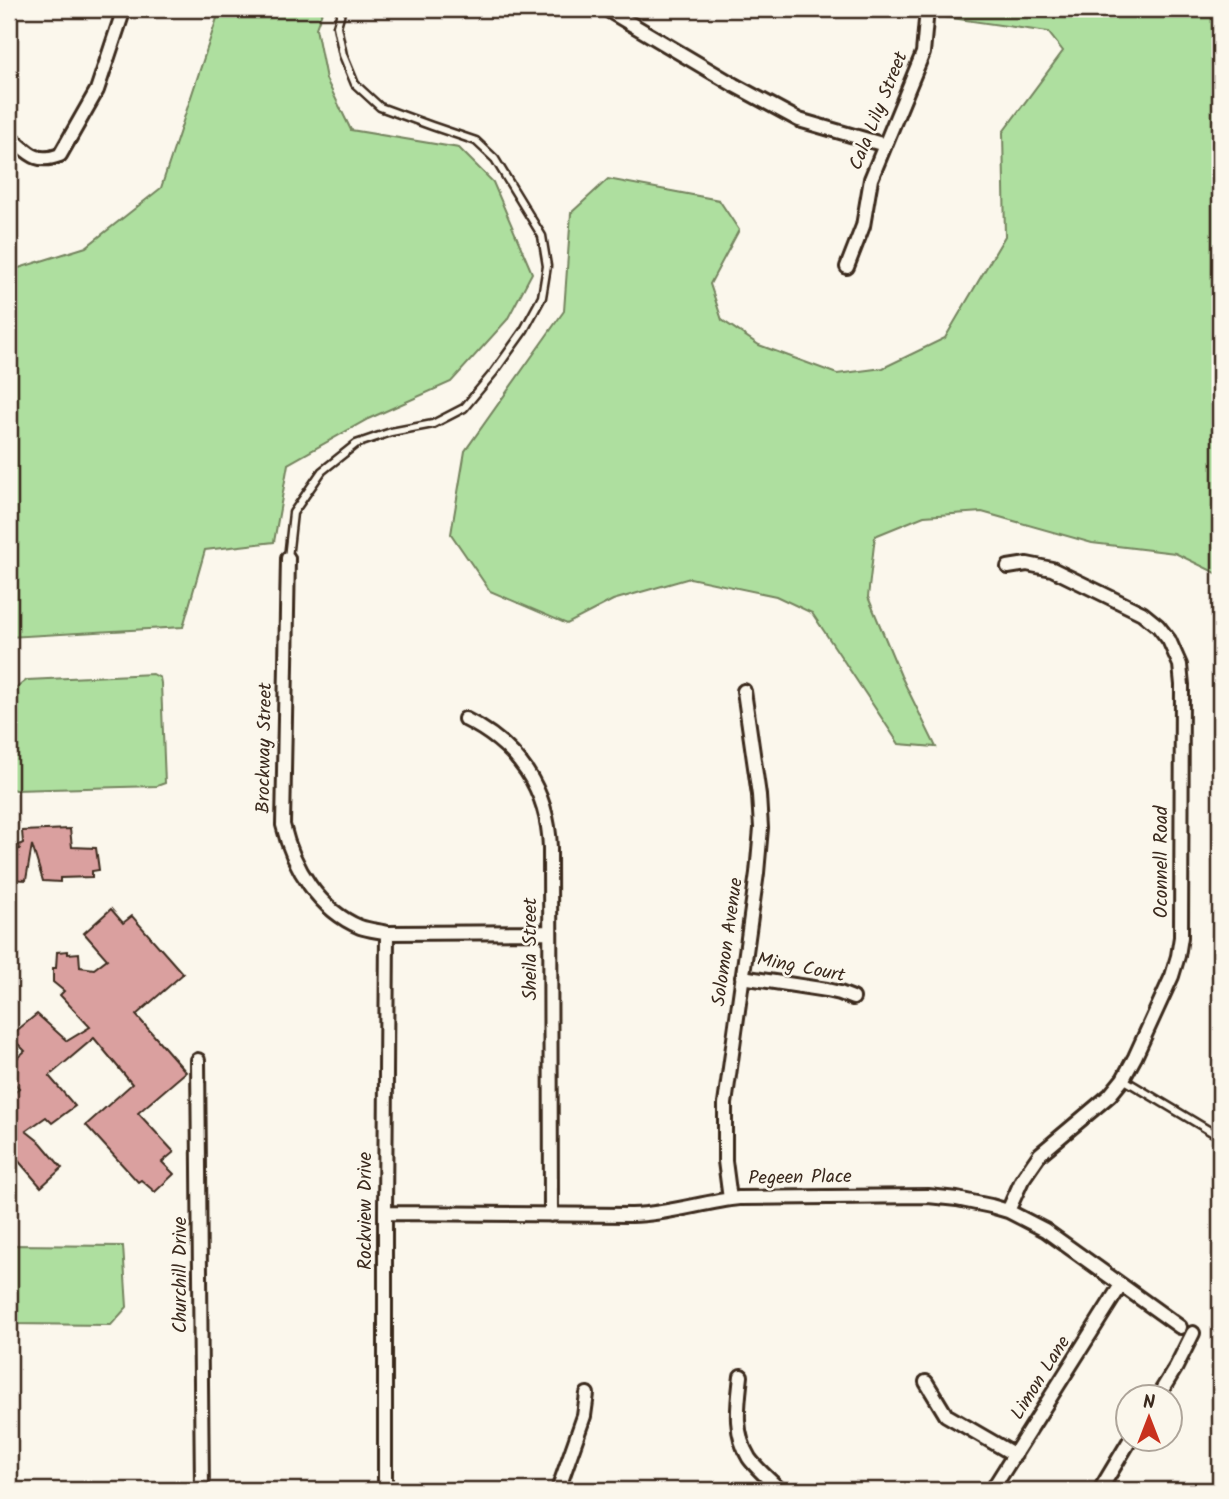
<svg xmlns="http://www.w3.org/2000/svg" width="1229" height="1499" font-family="Kalam,sans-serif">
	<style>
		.green { fill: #aedf9f; stroke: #74845e; stroke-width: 2 }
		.building { fill: #daa09f; stroke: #3b2a1e; stroke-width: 2 }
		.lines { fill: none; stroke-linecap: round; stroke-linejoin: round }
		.service-casing { stroke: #3b2a1e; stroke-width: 11 }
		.minor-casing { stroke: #3b2a1e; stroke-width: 18 }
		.service { stroke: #fbf7ec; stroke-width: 6 }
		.minor { stroke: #fbf7ec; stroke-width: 12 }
		.labels { text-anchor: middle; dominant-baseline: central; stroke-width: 5; stroke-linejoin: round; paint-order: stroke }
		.street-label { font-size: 19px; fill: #3b2a1e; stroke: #fbf7ec }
	</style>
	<rect width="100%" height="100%" fill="#fbf7ec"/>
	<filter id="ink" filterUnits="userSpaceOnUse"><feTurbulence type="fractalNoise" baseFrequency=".0143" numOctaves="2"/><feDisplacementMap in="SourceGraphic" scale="14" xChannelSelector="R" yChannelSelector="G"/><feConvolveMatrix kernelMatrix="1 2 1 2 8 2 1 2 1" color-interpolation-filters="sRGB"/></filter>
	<g filter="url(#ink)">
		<path class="green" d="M220 9H323L316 28 326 79 351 130 459 148 493 182 532 273 507 320 451 382 368 419 288 464 274 542 205 550 183 627 9 637V271L86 247 161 188Z
			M944 9H1220V575L1175 553 1092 543 982 512 924 516 875 536 868 597 901 676 936 747 899 744 812 613 776 596 690 578 613 600 567 624 490 591 451 534 465 451 564 311 571 213 608 179 719 200 739 230 710 284 722 320 759 345 837 374 883 368 945 338 1005 236 1003 132 1063 51 1048 32 944 17Z
			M153 674 160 678 161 683 165 783 157 786 15 790 9 788V698C12 690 20 685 27 680Z
			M9 1245 123 1246 127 1307 111 1325 9 1324Z"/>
		<path class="building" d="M70 829 72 847 96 848 99 870 92 871V877L60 878V882L43 881 32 845 26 880 9 879V850L20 849 19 845 23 843 22 831Z
			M111 909 123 923 132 916 183 974 136 1015 186 1072 138 1113 174 1152 162 1162 174 1174 155 1192 141 1180 138 1182 86 1125 132 1084 94 1038 49 1076 75 1106 52 1123 46 1117 26 1131 41 1143 62 1168 41 1187 16 1158 9 1164V1099L19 1088 9 1078V1065L25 1051 10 1036 37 1014 67 1041 90 1027 60 995 64 991 53 982V968H56L57 952 68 951V954L79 953 80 967 94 969 107 959 84 933Z"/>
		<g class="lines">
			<defs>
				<path id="service" d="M288 558 293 513 322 471 356 444 391 432 433 424 464 408 494 372 524 330 542 297 547 266 542 236 495 159 476 141 432 126 380 107 355 84 343 55 337 26 342 9
					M1123 1079 1220 1137"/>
				<path id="minor" d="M606 9 734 85 799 120 885 145
					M9 136C28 151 34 165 60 155L97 90 124 9
					M847 267 863 226 871 179 923 53 927 9
					M288 558 283 825C293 867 319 910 360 927 369 930 379 931 387 933L550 932
					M1008 567 1027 564 1052 569 1142 613 1158 626 1169 640 1180 665 1182 685 1181 937 1178 956 1172 976 1135 1057 1123 1079 1110 1095 1040 1154 1022 1180 1008 1211
					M465 719C518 745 548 789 550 848L551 1215
					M742 977 827 990 840 993 853 998
					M198 1060 202 1490
					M730 1199 725 1161V1104L757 873 761 828 759 795 744 691
					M385 1213 632 1215C669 1214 703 1202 739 1198L928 1196 957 1199 991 1206 1008 1211 1045 1230 1180 1327
					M741 1376C738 1404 733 1432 749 1458 755 1467 771 1481 780 1490
					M926 1382 946 1415 1015 1455
					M1157 1398 1176 1367 1193 1333
					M385 1490V1213L387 933
					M558 1490 584 1416 587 1394
					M992 1490 1121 1285
					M1100 1490 1130 1440"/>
			</defs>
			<use href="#service" class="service-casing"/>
			<use href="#minor" class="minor-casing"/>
			<use href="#service" class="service"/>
			<use href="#minor" class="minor"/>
		</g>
	</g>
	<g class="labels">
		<g class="street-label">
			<text transform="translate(879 111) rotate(-68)">Cala Lily Street</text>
			<text transform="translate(265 748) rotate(-89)">Brockway Street</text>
			<text transform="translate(1162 862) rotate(-90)">Oconnell Road</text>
			<text transform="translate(728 942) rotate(-82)">Solomon Avenue</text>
			<text transform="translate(531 949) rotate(-90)">Sheila Street</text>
			<text transform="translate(801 968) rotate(11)">Ming Court</text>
			<text transform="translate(800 1178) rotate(-1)">Pegeen Place</text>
			<text transform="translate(366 1211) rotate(-90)">Rockview Drive</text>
			<text transform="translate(181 1275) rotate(-90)">Churchill Drive</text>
			<text transform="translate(1041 1378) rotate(-58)">Limon Lane</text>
		</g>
	</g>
	<rect width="1229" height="1499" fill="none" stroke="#fbf7ec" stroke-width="35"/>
	<rect x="18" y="18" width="1194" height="1464" fill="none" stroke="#3b2a1e" stroke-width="2.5" filter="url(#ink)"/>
	<g transform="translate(1149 1418)"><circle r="33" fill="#fbf7ec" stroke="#aea59a" stroke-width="2"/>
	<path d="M0-5L12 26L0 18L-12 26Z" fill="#c8321e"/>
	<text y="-10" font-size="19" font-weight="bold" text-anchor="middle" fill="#3b2a1e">N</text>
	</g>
</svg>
